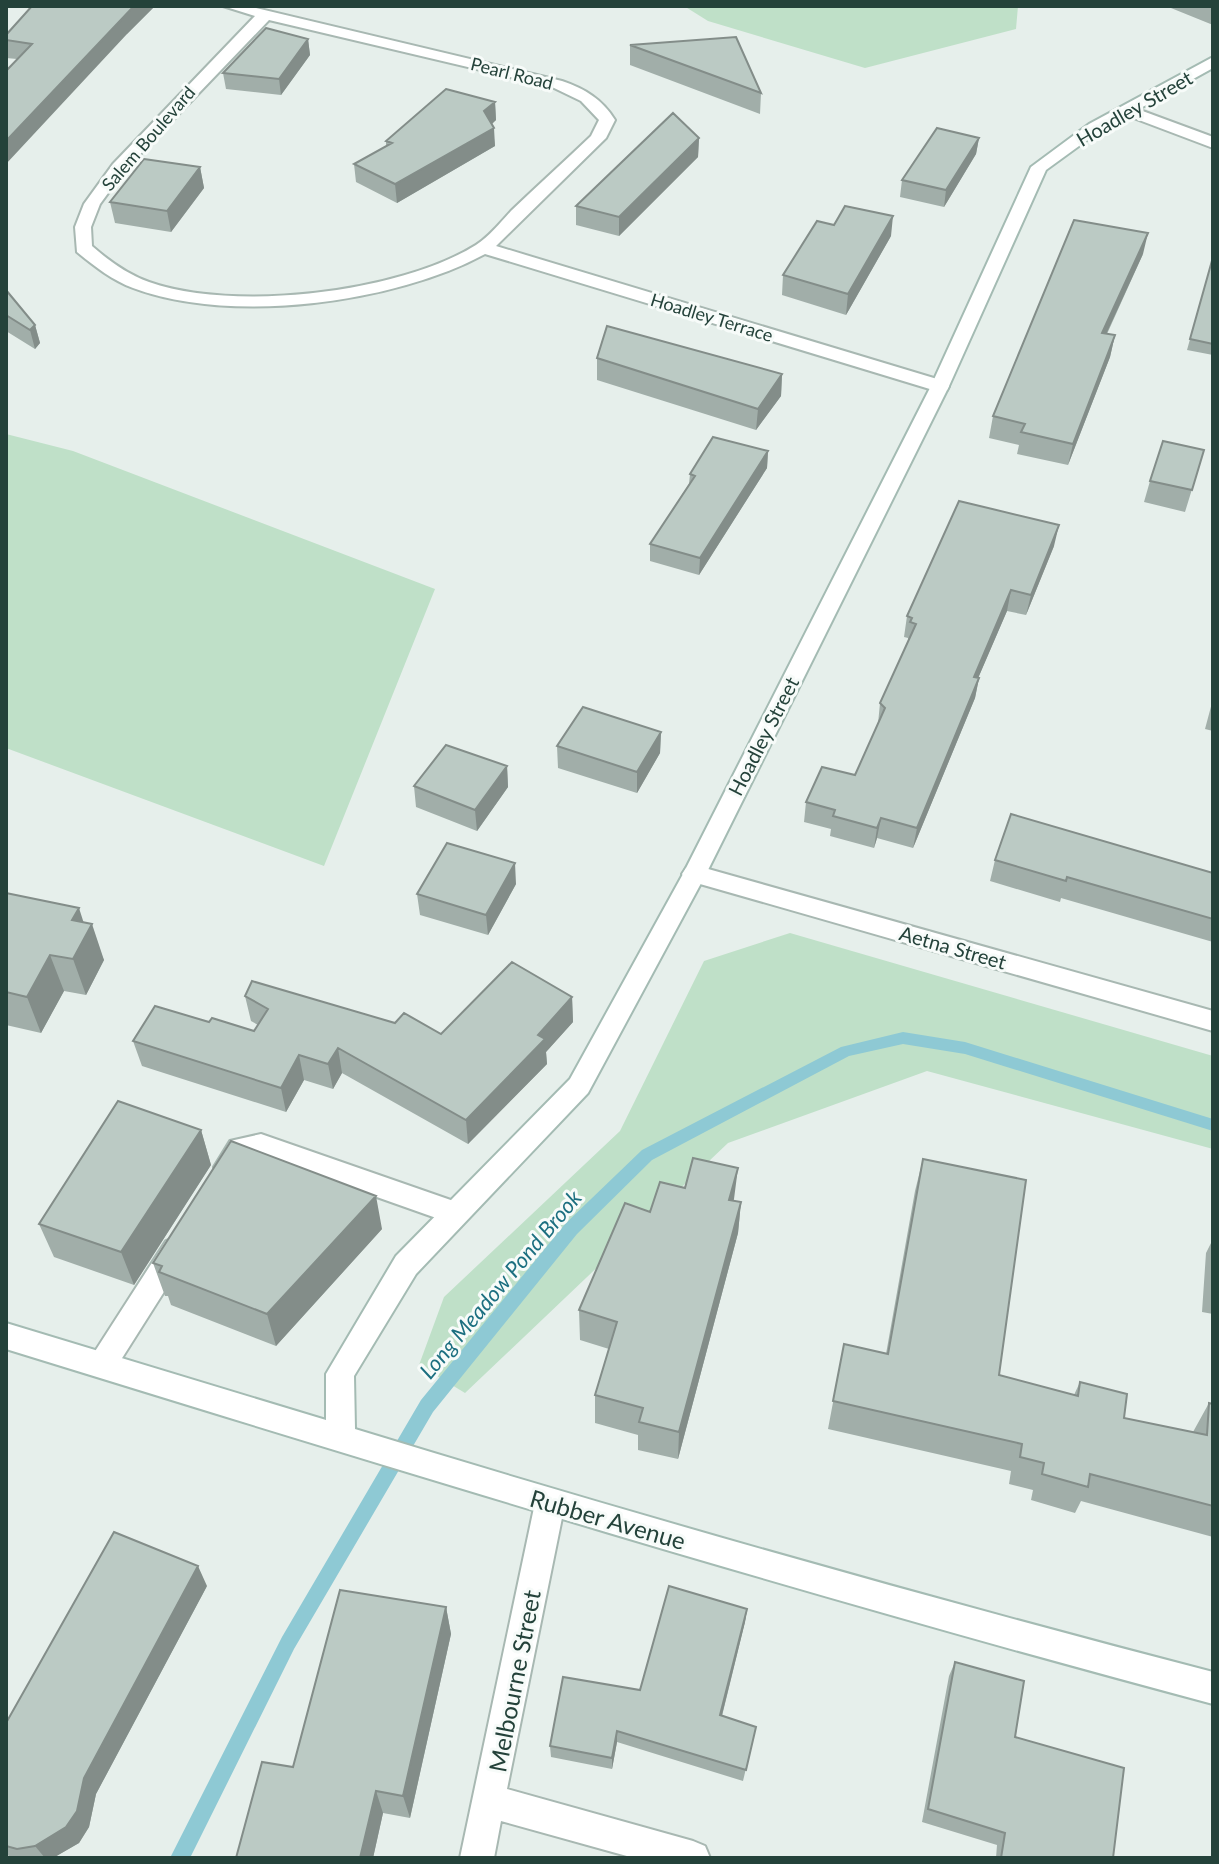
<svg xmlns="http://www.w3.org/2000/svg" width="1219" height="1864" font-family="Lato,sans-serif">
	<style>
		.green { fill: #bfe0c8 }
		.lines { fill: none; stroke-linecap: round; stroke-linejoin: round }
		.stream { fill: #8ec9d4; fill-rule: evenodd }
		.lane-casing { stroke: #a8b8b2; stroke-width: 4 }
		.street-casing { stroke: #a8b8b2; stroke-width: 4 }
		.secondary-casing { stroke: #a4bbb3; stroke-width: 4 }
		.lane { fill: #fff; fill-rule: evenodd }
		.street { fill: #fff; fill-rule: evenodd }
		.secondary { fill: #fff; fill-rule: evenodd }
		.wall { fill: #a1aea9 }
		.shaded-wall { fill: #838d89 }
		.building { fill: #bbcac4; stroke: #838d89; stroke-width: 2 }
		.labels { text-anchor: middle; dominant-baseline: central; stroke-width: 6; stroke-linejoin: round; paint-order: stroke }
		.far-street-label { font-size: 18px; fill: #24423a; stroke: #f7fbf9 }
		.street-label { font-size: 20px; fill: #24423a; stroke: #f7fbf9 }
		.water-label { font-size: 22px; font-style: italic; fill: #1c6f80; stroke: #f7fbf9 }
		.near-street-label { font-size: 24px; fill: #24423a; stroke: #f7fbf9 }
	</style>
	<rect width="100%" height="100%" fill="#e6efeb"/>
	<path class="green" d="M684 6H1018L1016 29 865 68 708 21Z
		M6 434 73 451 435 589 324 866 6 748Z
		M790 933 1213 1056V1149L927 1071 728 1143 465 1393 419 1365 444 1297 620 1131 704 961Z"/>
	<g class="lines">
		<path class="stream" d="M903 1032 965 1042 1213 1119V1131L965 1054 903 1044 849 1056 652 1160 577 1234 433 1412 294 1649 190 1858H170L282 1637 421 1400 565 1224 642 1150 841 1047Z"/>
		<defs>
			<path id="lane" d="M261 1134 465 1205 469 1213 465 1221 456 1225 261 1156 247 1159C239 1172 234 1181 218 1175L214 1167 230 1141Z
				M176 1237 186 1241 190 1249 186 1257 112 1374 102 1378 92 1374 88 1365 92 1356 166 1241Z"/>
			<path id="street" d="M223 6H248L562 81C585 89 602 99 615 120L606 138 496 246 947 382 949 386 947 390H933L485 254C395 303 231 325 133 288 112 280 94 266 77 252L75 227 84 204 113 164 255 16ZM269 20 552 87 581 101 599 120 591 136C565 161 537 186 511 211 500 223 490 236 476 245 399 293 234 312 149 282 127 274 109 261 92 246L91 227 100 204 125 170Z
				M1129 106 1213 137V148L1123 114V108Z
				M694 865 1213 1011V1031L686 880 682 874 686 868Z
				M550 1489 561 1493 565 1503 507 1789 693 1841 705 1846 710 1858H634L501 1821 494 1858H460L535 1503 539 1493Z"/>
			<path id="secondary" d="M1213 57V68L1101 130 1046 170 949 386 706 874 588 1093 416 1274 354 1376 355 1429C639 1516 925 1597 1213 1672V1704C807 1596 407 1473 6 1349V1323L326 1420V1374L396 1256 570 1079 683 874 931 386 1031 167 1089 124Z"/>
		</defs>
		<use href="#lane" class="lane-casing"/>
		<use href="#street" class="street-casing"/>
		<use href="#secondary" class="secondary-casing"/>
		<use href="#lane" class="lane"/>
		<use href="#street" class="street"/>
		<use href="#secondary" class="secondary"/>
	</g>
	<path class="wall" d="M32 6H155L127 34 17 59 6 58V35Z
		M1166 6H1213V25Z
		M308 39 310 55 281 95 226 89 223 73Z
		M630 45 761 93 760 114 630 65Z
		M495 102 496 120 492 124 495 146 397 203 356 182 354 164 386 146V141Z
		M699 138 698 157 619 236 576 225V206Z
		M979 138 976 154 944 207 900 197 902 180Z
		M200 167 204 188 171 232 115 223 110 202Z
		M891 236 846 315 782 295 783 275Z
		M1143 254 1107 334 1115 335 1110 357 1068 465 1017 454 1019 445 989 438 993 416Z
		M1213 257V355L1187 350Z
		M6 290 35 325 40 343 35 349 6 331Z
		M597 358 782 374 781 396 756 430 597 380Z
		M1204 450 1185 512 1144 502 1150 481Z
		M768 451 767 468 699 575 650 561V544L689 484 690 474Z
		M1054 546 1026 615 1007 611 978 678H979L975 698 913 848 877 838 874 848 830 836 831 829 804 822 806 802 855 775 878 724 880 703 908 643V638L904 637 907 616Z
		M1213 699V731L1205 729Z
		M661 732 660 753 637 793 558 768 557 746Z
		M507 766 508 787 477 831 416 807 414 786Z
		M995 860 1213 873V942L1061 898 1060 902 990 881Z
		M516 884 488 935 420 915 417 894Z
		M6 893 83 922 104 960 86 995 64 991 41 1033 6 1025Z
		M245 996 395 1023 441 1034 572 997 573 1022 546 1052 547 1064 468 1144 342 1073 333 1089 304 1080 286 1112 142 1066 133 1041 209 1022 254 1031 258 1025 251 1021Z
		M201 1130 211 1165 134 1285 54 1257 39 1224Z
		M923 1159 999 1375 1074 1395 1080 1382 1124 1418 1193 1432 1209 1403 1213 1404V1537L1081 1501 1075 1513 1031 1500 1033 1490 1009 1484 1011 1471 828 1429 844 1344 886 1354 915 1191Z
		M734 1201 741 1202 738 1233 678 1459 638 1450V1435L595 1423V1395L609 1349 580 1340 579 1310Z
		M382 1229 276 1346 171 1305 168 1296H165L153 1263Z
		M1213 1239V1314L1202 1312 1206 1253Z
		M207 1586 96 1794 89 1827 79 1843 53 1858H12L6 1854V1723Z
		M446 1607 451 1634 410 1818 383 1813 373 1858H236L293 1767Z
		M747 1609 745 1622 722 1716 753 1739 743 1781 617 1742 612 1769 551 1757 550 1746 640 1690Z
		M955 1662 1015 1737 1113 1858H996L997 1845 922 1822 949 1676Z"/>
	<path class="shaded-wall" d="M134 6H155L127 34 6 164V141Z
		M308 39 310 55 281 95 279 79Z
		M495 102 496 120 485 130 484 111Z
		M494 128 495 146 397 203 395 184Z
		M699 138 698 157 619 236V217Z
		M979 138 976 154 944 207 946 190Z
		M200 167 204 188 171 232 167 211Z
		M893 216 891 236 846 315 848 294Z
		M1148 233 1143 254 1097 354 1102 333Z
		M35 325 40 343 35 349 30 330Z
		M1115 335 1110 357 1068 465 1073 444Z
		M782 374 781 396 756 430 758 409Z
		M768 451 767 468 699 575 700 558Z
		M1059 525 1054 546 1026 615 1031 595Z
		M1011 590 1007 611 970 697 974 677Z
		M979 678 975 698 913 848 917 828Z
		M661 732 660 753 637 793V772Z
		M507 766 508 787 477 831 475 810Z
		M881 818 877 838 874 848 877 828Z
		M515 863 516 884 488 935 486 915Z
		M79 908 87 933 92 924 104 960 86 995 73 959 72 920Z
		M50 955 64 991 41 1033 27 997Z
		M572 997 573 1022 546 1052 547 1064 468 1144 466 1120 538 1035Z
		M338 1048 342 1073 333 1089 328 1064Z
		M299 1055 304 1080 286 1112 281 1088Z
		M201 1130 211 1165 134 1285 121 1252Z
		M738 1168 734 1199 726 1231 729 1200Z
		M376 1196 382 1229 276 1346 267 1314Z
		M741 1202 738 1233 678 1459 679 1432Z
		M198 1566 207 1586 96 1794 89 1827 79 1843 53 1858H45L35 1846 84 1778Z
		M446 1607 451 1634 410 1818 403 1796Z
		M747 1609 745 1622 719 1727 720 1715Z
		M617 1731V1742L612 1769V1758Z
		M376 1791 383 1813 373 1858H360Z"/>
	<path class="building" d="M32 6H134L6 141V71L32 44 6 40V35Z
		M266 28 308 39 279 79 223 73Z
		M736 37 761 93 630 45Z
		M446 89 495 102 484 111 494 128 395 184 354 164 392 143 386 141Z
		M673 113 699 138 619 217 576 206Z
		M937 128 979 138 946 190 902 180Z
		M144 159 200 167 167 211 110 202Z
		M845 206 893 216 848 294 783 275 817 221 834 225Z
		M1074 220 1148 233 1102 333 1115 335 1073 444 1021 432 1025 424 993 416Z
		M1213 257V344L1190 339Z
		M6 290 35 325 30 330 6 315Z
		M607 326 782 374 758 409 597 358Z
		M713 437 768 451 700 558 650 544 695 476 690 474Z
		M1163 441 1204 450 1192 490 1150 481Z
		M959 501 1059 525 1031 595 1011 590 974 677 979 678 917 828 881 818 877 828 833 816 835 810 806 802 822 767 855 775 885 708 880 703 916 624 910 622 912 618 907 616Z
		M583 707 661 732 637 772 557 746Z
		M446 745 507 766 475 810 414 786Z
		M1011 814 1213 873V919L1067 877 1066 881 995 860Z
		M447 843 515 863 486 915 417 894Z
		M6 893 79 908 72 920 92 924 73 959 50 955 27 997 6 992Z
		M512 962 572 997 538 1035 545 1039 466 1120 338 1048 328 1064 299 1055 281 1088 133 1041 155 1006 209 1022 212 1018 254 1031 268 1009 245 996 252 981 395 1023 404 1013 441 1034Z
		M118 1101 201 1130 121 1252 39 1224Z
		M231 1141 376 1196 267 1314 159 1272 162 1266 153 1263Z
		M693 1158 738 1168 729 1200 741 1202 679 1432 639 1422 643 1408 595 1395 617 1322 579 1310 625 1203 650 1212 660 1182 685 1188Z
		M923 1159 1026 1180 999 1375 1078 1396 1080 1382 1127 1394 1124 1418 1207 1435 1209 1403 1213 1404V1506L1090 1474 1088 1487 1042 1474 1044 1463 1020 1457 1022 1444 833 1401 844 1344 888 1354Z
		M114 1532 198 1566 84 1778 77 1811 66 1827 35 1846 17 1849 6 1846V1723Z
		M669 1586 747 1609 720 1715 756 1727 746 1770 617 1731 612 1758 550 1746 563 1677 640 1690Z
		M340 1590 446 1607 403 1796 376 1791 360 1858H236L262 1762 293 1767Z
		M955 1662 1024 1681 1015 1737 1124 1768 1113 1858H1001L1005 1833 928 1809Z"/>
	<g class="labels">
		<g class="far-street-label">
			<text transform="translate(512 73) rotate(14)">Pearl Road</text>
			<text transform="translate(148 138) rotate(-49)">Salem Boulevard</text>
			<text transform="translate(712 317) rotate(17)">Hoadley Terrace</text>
		</g>
		<g class="street-label">
			<text transform="translate(1134 108) rotate(-30)">Hoadley Street</text>
			<text transform="translate(763 736) rotate(-63)">Hoadley Street</text>
			<text transform="translate(953 947) rotate(16)">Aetna Street</text>
		</g>
		<g class="water-label">
			<text transform="translate(500 1284) rotate(-50)">Long Meadow Pond Brook</text>
		</g>
		<g class="near-street-label">
			<text transform="translate(608 1519) rotate(16)">Rubber Avenue</text>
			<text transform="translate(514 1681) rotate(-79)">Melbourne Street</text>
		</g>
	</g>
	<rect width="1219" height="1864" fill="none" stroke="#24423a" stroke-width="16"/>
</svg>
